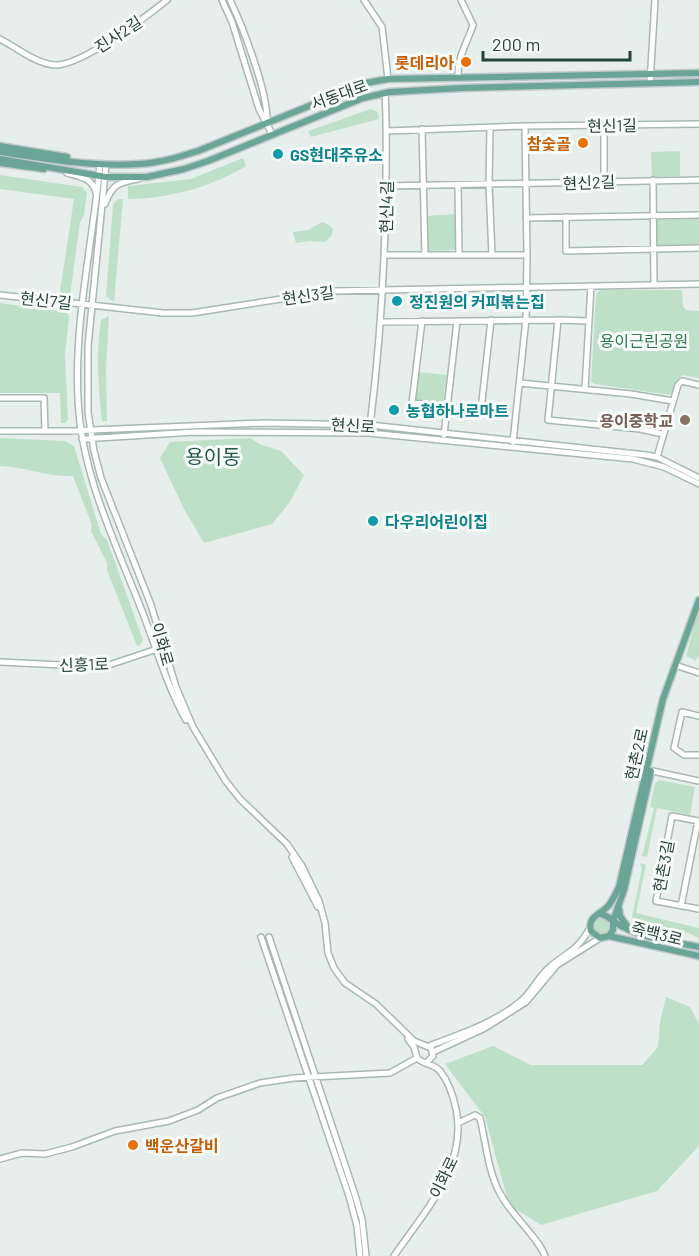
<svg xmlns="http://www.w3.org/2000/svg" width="699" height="1256" font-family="Barlow,'Noto Sans KR',sans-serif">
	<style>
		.green { fill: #bfe0c8 }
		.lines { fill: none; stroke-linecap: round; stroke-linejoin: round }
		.minor-casing { stroke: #a8b8b2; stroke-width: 8 }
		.major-casing { stroke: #c2cac8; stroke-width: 9 }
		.minor { stroke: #fff; stroke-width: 5 }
		.major { stroke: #6aa596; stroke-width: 6 }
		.food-dot { fill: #e8710a; stroke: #f7fbf9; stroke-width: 2 }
		.culture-dot { fill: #0f9aa8; stroke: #f7fbf9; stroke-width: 2 }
		.education-dot { fill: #8d6e63; stroke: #f7fbf9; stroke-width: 2 }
		.labels { text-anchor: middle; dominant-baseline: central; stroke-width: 6; stroke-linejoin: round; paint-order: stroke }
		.street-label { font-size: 16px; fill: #24423a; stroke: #f7fbf9 }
		.food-label { font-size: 16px; font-weight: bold; fill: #c56008; stroke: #f7fbf9; text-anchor: end }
		.culture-label { font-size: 16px; font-weight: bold; fill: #0d838f; stroke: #f7fbf9; text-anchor: start }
		.park-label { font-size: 16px; fill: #2d7a4b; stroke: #f7fbf9 }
		.education-label { font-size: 16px; font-weight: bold; fill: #785e54; stroke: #f7fbf9; text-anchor: end }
		.quarter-label { font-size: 20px; fill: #1f5548; stroke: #f7fbf9 }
	</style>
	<rect width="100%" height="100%" fill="#e6efeb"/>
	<path class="green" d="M371 109 378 112 379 119 311 137 308 131Z
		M680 151V176L652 177 651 152Z
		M243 158 246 166C212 187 167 199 128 199V186L191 179Z
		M0 175 82 187 87 193 84 215 80 222 70 296 68 298H59L74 199 0 189Z
		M118 199H123L114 302 106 296 113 205Z
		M456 214V250L427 251V216Z
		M699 219V247L657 248 656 220Z
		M322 222 329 225 333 229 332 235 326 242 310 241 296 243 293 232 308 230Z
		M600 290H682L683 306 686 310 699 311V378L682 375 677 380 674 393 670 395 595 384 591 382 596 295Z
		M0 303 65 312 69 316 65 356 68 420 65 423H61L60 393H0Z
		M109 316 106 369 107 421H102C98 386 96 355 101 320Z
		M418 372 447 375 443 404 415 400Z
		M0 438 65 441 74 446 101 534 107 540 143 640 140 645 137 646 107 570V563L91 531 92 525 73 476C48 477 25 467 0 466Z
		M251 438 259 444 281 451 304 475 290 502 272 524 204 543 184 509 160 458 170 442Z
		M699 610V654L696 661 686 656Z
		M659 780 695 787 690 815 657 808 647 857 642 856 654 808 650 807 655 783Z
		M640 863 646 865 636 913 699 928V938L688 933 635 920 632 917 642 869Z
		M594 926a8 8 0 1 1 16 0a8 8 0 1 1-16 0Z
		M666 997 690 1007 699 1024V1146L657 1191 541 1225 509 1205 485 1117 445 1064 493 1046 531 1065H642L658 1047 660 1022Z"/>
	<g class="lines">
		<defs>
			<path id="minor" d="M222 0 232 22 259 109 272 134
				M230 0C243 27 268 93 267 121
				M364 0 382 27 388 79
				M0 39C16 47 36 64 55 65 81 66 146 17 167 0
				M458 77C457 58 467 43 473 25L461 0
				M650 83 655 0
				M490 128 489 185 492 255
				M422 129 425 255
				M387 131 525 126 699 124
				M100 164C93 242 74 320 78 399 81 473 115 542 142 611 156 647 167 686 186 720
				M106 164 88 346V412L94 451 101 478 151 605 176 687 193 727 225 780 240 799 287 844 302 866 319 901 325 923 328 953 334 968 345 983 376 1004 414 1041 431 1048 433 1056 427 1062
				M67 173C80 177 93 178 96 193
				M653 180 654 285
				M604 182V125
				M386 186 699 180
				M458 186 459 255
				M105 204C112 184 118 183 138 179
				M566 217V251L699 248
				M526 218 699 215
				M385 255H527
				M0 295 163 313H192L332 291 699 284
				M558 320 589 321
				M422 321 412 403 481 410 491 320
				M381 322 558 320 548 420 640 429 663 434
				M520 383 631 394 673 401
				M585 389 591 286
				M0 398H44L45 431
				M370 426C380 345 385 267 386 184 386 153 387 124 385 93
				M0 431H68L264 423 370 425 646 455 657 457 699 478
				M444 435 457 321
				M82 439 195 432 369 433 633 459 664 467 699 484
				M513 442 526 319 527 255 525 126
				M657 457 678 385 682 381 699 385
				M0 662 103 667 157 649
				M675 665 699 673
				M699 716 682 712 674 748 684 755H699
				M648 770 699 781
				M699 821 672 816 656 901 699 909
				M292 857 318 907
				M681 906 698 821
				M261 937 349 1196 357 1226 360 1256
				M269 937 355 1195 362 1219 366 1256
				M408 1039 414 1047 417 1058
				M429 1046C460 1034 495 1023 521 1001 533 991 538 976 551 966 570 950 576 952 590 928
				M433 1052 485 1028 526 1002 557 965 600 938
				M458 1123 475 1115 480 1118C486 1143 488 1173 501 1195 512 1216 538 1237 545 1256
				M0 1159 22 1153 45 1154 72 1147 115 1131 169 1121 198 1110 217 1098 260 1083 294 1078 390 1073 417 1058
				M394 1256C424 1212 468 1166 456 1109 453 1095 449 1082 440 1071 433 1063 424 1065 417 1058"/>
			<path id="major" d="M0 146 67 157
				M0 152C46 159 93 167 139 164 160 163 179 157 198 151L366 83 388 79 699 73
				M0 159 106 177H147L184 169 208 161 363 98 390 92 462 88 699 82
				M0 163 44 169
				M651 771 624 890 613 921V930L609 936 600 938 591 931C587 916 601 915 609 905 613 900 616 893 619 887L663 699 699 600
				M619 909 620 916 629 929
				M601 914C610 916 615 924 625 928 647 939 675 942 699 947
				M609 936 699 956"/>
		</defs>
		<use href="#minor" class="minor-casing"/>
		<use href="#major" class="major-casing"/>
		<use href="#minor" class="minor"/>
		<use href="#major" class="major"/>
	</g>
	<g class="food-dot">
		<circle cx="466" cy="62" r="6"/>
		<circle cx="583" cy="143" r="6"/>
		<circle cx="133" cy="1145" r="6"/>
	</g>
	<g class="culture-dot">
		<circle cx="278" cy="154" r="6"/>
		<circle cx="397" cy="301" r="6"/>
		<circle cx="394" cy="410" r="6"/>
		<circle cx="373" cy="521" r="6"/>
	</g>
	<circle class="education-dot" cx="685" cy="420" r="6"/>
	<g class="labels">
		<g class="street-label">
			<text transform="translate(118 34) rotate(-33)">진사2길</text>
			<text transform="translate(339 94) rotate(-20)">서동대로</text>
			<text transform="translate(612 125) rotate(-1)">현신1길</text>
			<text transform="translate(589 182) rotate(-2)">현신2길</text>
			<text transform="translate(386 207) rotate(-89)">현신4길</text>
			<text transform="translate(308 295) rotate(-8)">현신3길</text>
			<text transform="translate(46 300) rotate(6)">현신7길</text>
			<text transform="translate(353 425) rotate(3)">현신로</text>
			<text transform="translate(163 644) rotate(74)">이화로</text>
			<text transform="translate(84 664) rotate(-2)">신흥1로</text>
			<text transform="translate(636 754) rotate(-77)">현촌2로</text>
			<text transform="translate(663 866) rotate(-80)">현촌3길</text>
			<text transform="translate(657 933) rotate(14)">죽백3로</text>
			<text transform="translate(443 1177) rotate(-64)">이화로</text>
		</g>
		<g class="food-label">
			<text x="454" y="62">롯데리아</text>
			<text x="571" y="143">참숯골</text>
			<text x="145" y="1145" text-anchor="start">백운산갈비</text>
		</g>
		<g class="culture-label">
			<text x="290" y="154">GS현대주유소</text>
			<text x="409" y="301">정진원의 커피볶는집</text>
			<text x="406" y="410">농협하나로마트</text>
			<text x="385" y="521">다우리어린이집</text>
		</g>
		<g class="park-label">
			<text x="644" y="340">용이근린공원</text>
		</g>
		<g class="education-label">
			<text x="673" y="420">용이중학교</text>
		</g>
		<g class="quarter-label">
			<text x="213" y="456">용이동</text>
		</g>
	</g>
	<path d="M483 51v9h147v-9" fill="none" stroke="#24423a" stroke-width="3"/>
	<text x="492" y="51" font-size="18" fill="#24423a" stroke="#f7fbf9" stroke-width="4.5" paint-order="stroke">200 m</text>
</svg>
